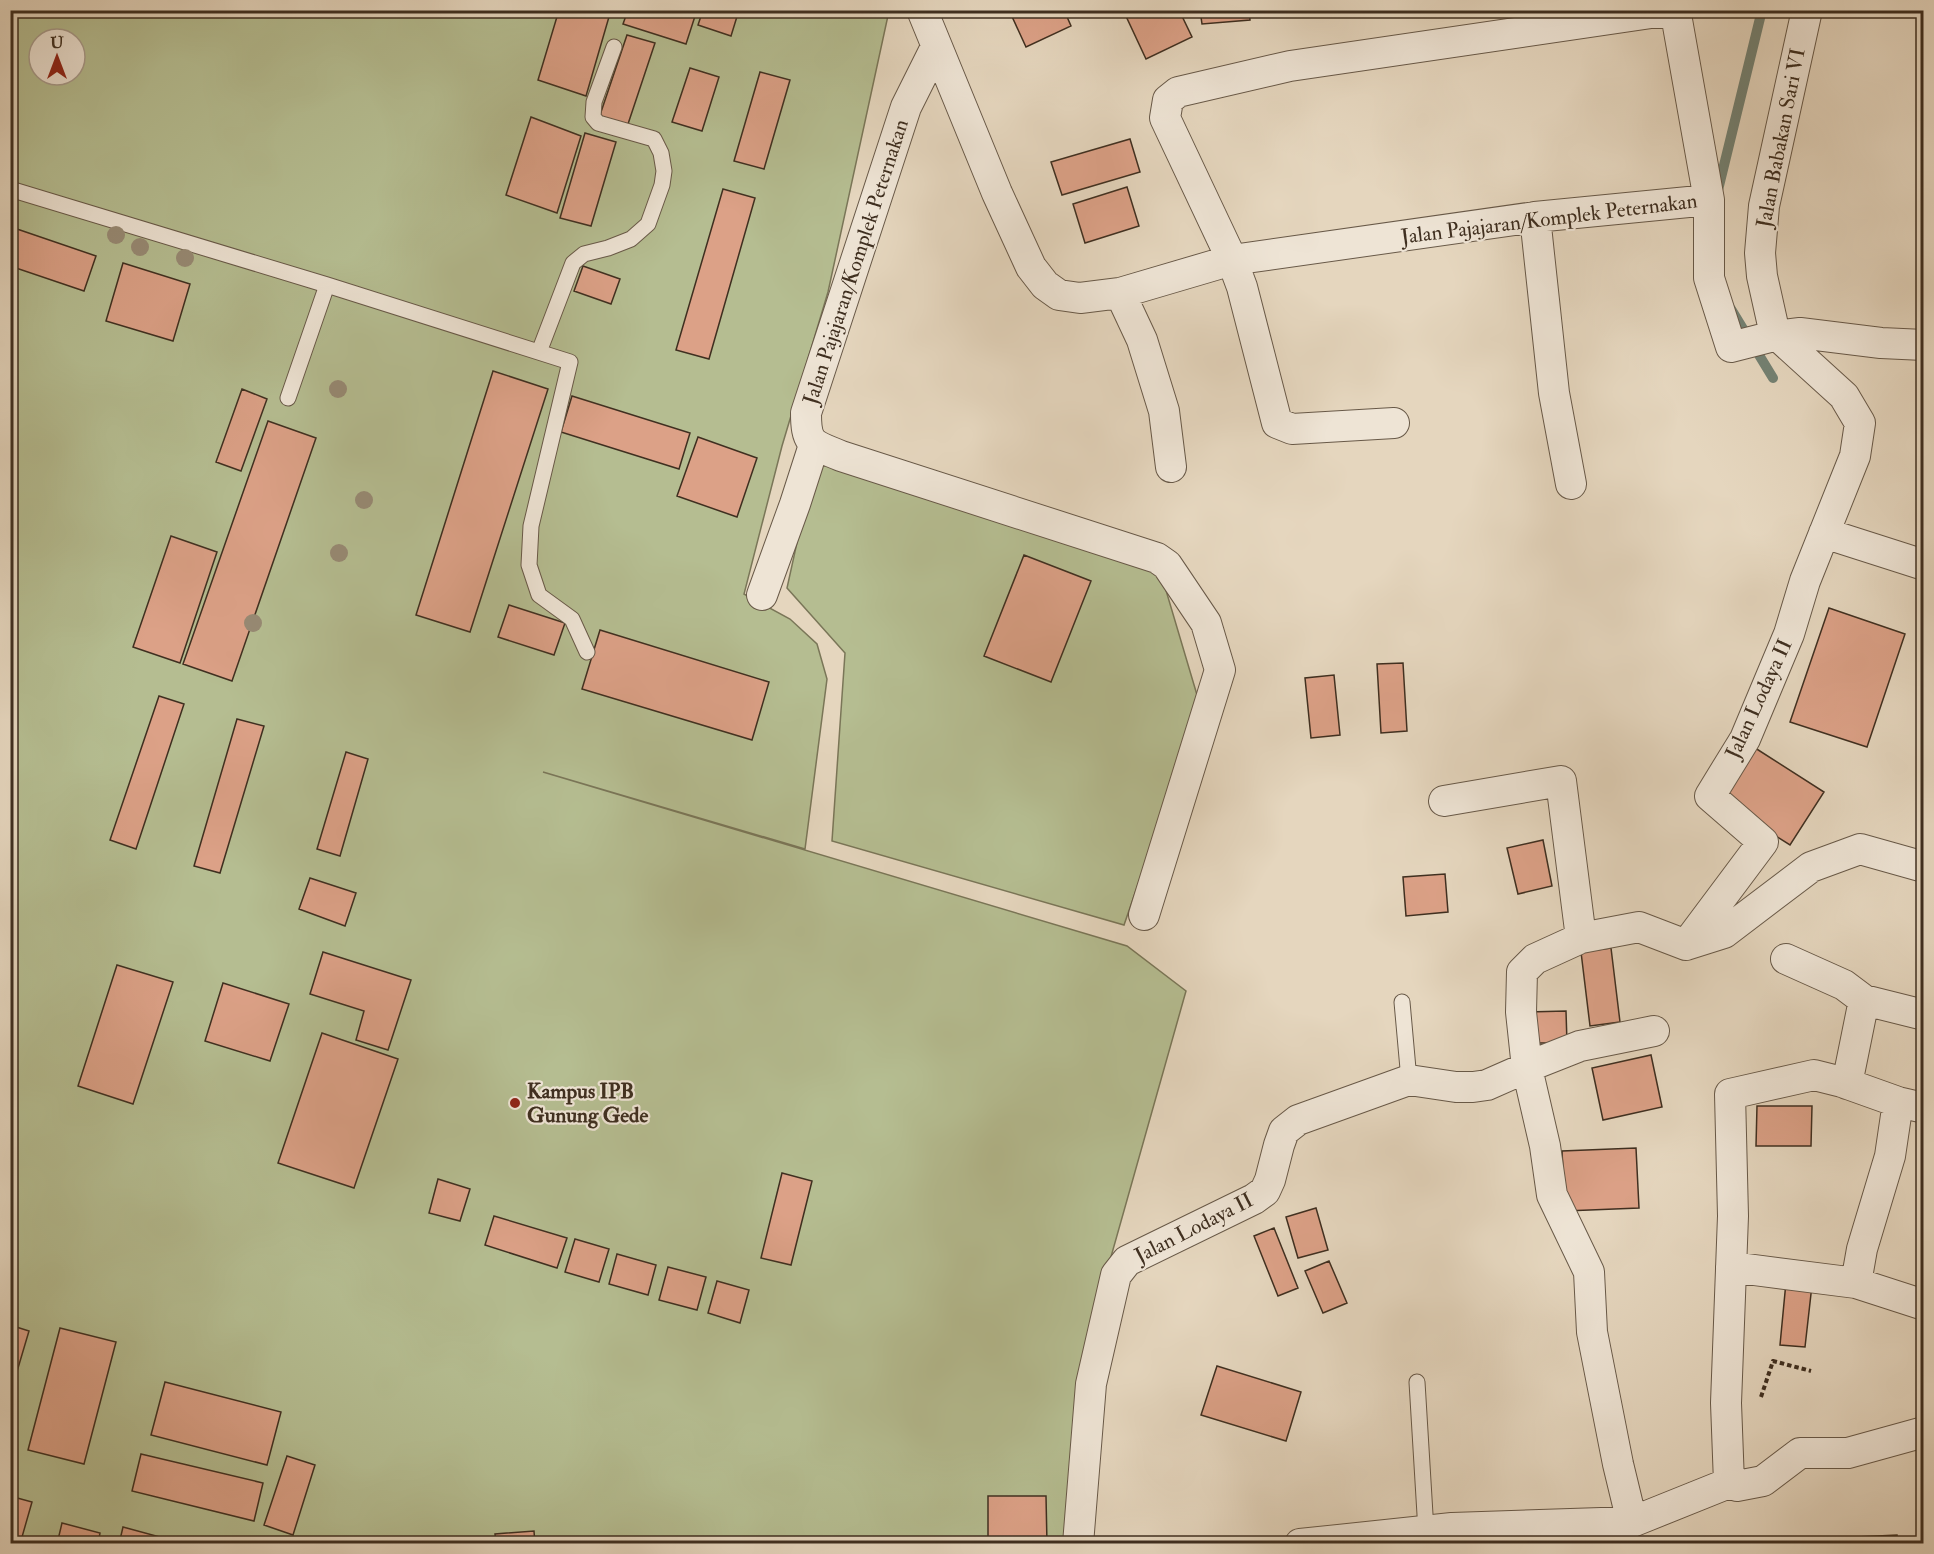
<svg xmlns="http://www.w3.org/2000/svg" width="1934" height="1554" font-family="'IM FELL Double Pica',serif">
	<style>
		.green { fill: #b5bd91; stroke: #7a7658; stroke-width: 1.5; fill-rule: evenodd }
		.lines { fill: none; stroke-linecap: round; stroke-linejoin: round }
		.stream { stroke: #748274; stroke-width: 10 }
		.building { fill: #dca187; stroke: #3f2f20; stroke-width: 1.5 }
		.lane-casing { stroke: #685948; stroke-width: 17 }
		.street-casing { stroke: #685948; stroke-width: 32 }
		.path { stroke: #3f2f20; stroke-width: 4; stroke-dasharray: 4.5 3; stroke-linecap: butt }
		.lane { stroke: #eee4d5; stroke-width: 15 }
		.street { stroke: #eee4d5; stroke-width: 30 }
		.tree { fill: #978a74 }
		.poi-dot { fill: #8f2418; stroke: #eee4d5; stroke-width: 2 }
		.labels { text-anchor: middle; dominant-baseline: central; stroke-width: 4.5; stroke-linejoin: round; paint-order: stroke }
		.street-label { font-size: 21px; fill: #3f2f20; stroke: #eee4d5 }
		.poi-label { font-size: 21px; font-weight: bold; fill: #3f2f20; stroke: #eee4d5; text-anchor: start }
	</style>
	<rect width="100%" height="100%" fill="#e5d6be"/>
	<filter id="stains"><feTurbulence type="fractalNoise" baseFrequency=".00333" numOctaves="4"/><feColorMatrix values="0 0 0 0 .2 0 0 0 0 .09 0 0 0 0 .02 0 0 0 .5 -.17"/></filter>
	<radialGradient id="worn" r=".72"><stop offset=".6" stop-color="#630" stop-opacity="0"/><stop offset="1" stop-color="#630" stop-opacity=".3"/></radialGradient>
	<path class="green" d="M11 11H889L828 292 782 446 744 594 790 619 817 644 827 679 805 849 543 772 1127 946 1186 991 1083 1356 1071 1543 11 1544ZM39 39H75V75H39Z
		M816 456 1157 560 1200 705 1124 925 832 841 845 653 787 588Z"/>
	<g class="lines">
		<path class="stream" d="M1717 194 1762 10
			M1731 309 1773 378"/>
	</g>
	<path class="building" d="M559 10H611L586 96 538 80Z
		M628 10H697L686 44 623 24Z
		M703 10H739L731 36 698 25Z
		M1009 10H1064L1071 26 1026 47Z
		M1133 10H1179L1192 37 1146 59 1125 14Z
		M1200 10H1249L1250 20 1202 24Z
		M627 35 655 43 627 127 599 118Z
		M690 68 719 77 702 131 672 122Z
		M760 72 790 80 764 169 734 161Z
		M531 117 581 136 557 213 506 195Z
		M585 133 616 142 591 226 560 218Z
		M1130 139 1140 172 1062 195 1051 162Z
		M1127 187 1139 226 1085 243 1073 204Z
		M723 189 755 198 709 359 676 350Z
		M17 229 96 256 84 291 10 266V248Z
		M123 263 190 284 173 341 106 321Z
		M583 266 620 279 611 304 574 291Z
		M493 371 548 389 470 632 416 615Z
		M242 389 267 399 241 471 216 462Z
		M572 396 690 433 679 469 561 432Z
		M268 421 316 438 232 681 183 664Z
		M698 437 757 458 737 517 677 496Z
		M171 536 217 552 180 663 133 647Z
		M1024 555 1091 581 1051 682 984 656Z
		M509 605 565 623 554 655 498 637Z
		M1829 608 1905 634 1867 747 1790 722Z
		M600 630 769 682 752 740 582 689Z
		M1403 663 1407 731 1381 733 1377 664Z
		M1334 675 1340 735 1311 738 1305 678Z
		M159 696 184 704 136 849 110 840Z
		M237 719 264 726 220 873 194 866Z
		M1752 746 1824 792 1790 845 1718 799Z
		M346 752 368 759 340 856 317 849Z
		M1543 840 1552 886 1518 894 1507 848Z
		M1445 874 1448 912 1406 916 1403 877Z
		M310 878 356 893 345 926 299 909Z
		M1611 948 1620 1022 1590 1026 1581 952Z
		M323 952 411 980 388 1050 356 1040 364 1011 310 994Z
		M117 965 173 982 133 1104 78 1086Z
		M223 983 289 1004 270 1061 205 1041Z
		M1566 1011 1567 1043H1528L1527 1012Z
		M322 1033 398 1059 354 1188 278 1163Z
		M1651 1055 1662 1107 1603 1120 1592 1068Z
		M1757 1106H1812L1811 1146H1756Z
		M1636 1148 1639 1208 1565 1211 1562 1151Z
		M782 1173 812 1181 791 1265 761 1258Z
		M438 1179 470 1189 460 1221 429 1213Z
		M1316 1208 1328 1250 1298 1258 1286 1217Z
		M494 1216 567 1238 557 1268 485 1245Z
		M1274 1228 1298 1288 1278 1296 1254 1236Z
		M575 1239 609 1249 599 1282 565 1272Z
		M617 1254 656 1265 648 1295 609 1284Z
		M1329 1261 1347 1303 1323 1313 1305 1271Z
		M668 1267 706 1277 697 1310 659 1300Z
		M717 1281 749 1290 740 1323 708 1313Z
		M1786 1282 1812 1285 1805 1347 1780 1345Z
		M10 1325 29 1331 13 1385 10 1384Z
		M60 1328 116 1342 84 1464 28 1450Z
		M1217 1366 1301 1392 1286 1441 1201 1415Z
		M165 1382 281 1412 267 1465 151 1435Z
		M141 1454 263 1483 254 1521 132 1491Z
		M287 1456 315 1465 293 1535 264 1525Z
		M10 1496 32 1502 20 1544H10Z
		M988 1496H1046L1047 1544H988Z
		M62 1523 100 1533 98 1544H57Z
		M123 1527 171 1540V1544H119Z
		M534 1531 535 1544H496L495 1534Z
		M1897 1535 1898 1544H1857V1537Z"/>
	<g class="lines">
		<defs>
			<path id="lane" d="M10 189 327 285 570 362 531 526 529 565 539 595 572 619 587 652
				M539 352 573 263 584 254 608 248 631 239 648 224 662 185 664 171 661 153 654 139 598 123 593 117 594 102 614 47
				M288 398 327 285
				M1402 1002 1409 1080
				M1417 1382 1426 1531"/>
			<path id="street" d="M922 10 997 193 1031 267 1045 285 1059 295 1080 298 1120 293 1232 260 1165 118 1168 100 1178 92 1290 66 1658 12 1669 14 1677 20 1709 200V278L1731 347 1774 336 1800 333 1881 343 1924 345
				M936 47 906 107 806 413C806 446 813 444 841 456L1157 558 1167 565 1206 623 1220 670 1144 915
				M1535 217 1554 393 1571 484
				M1120 293 1142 340 1164 411 1171 467
				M1394 423 1292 429 1277 423 1242 287 1232 260 1535 217 1709 200
				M1824 533 1924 565
				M762 595 795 504 814 445
				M1444 801 1561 781 1581 938
				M1686 945 1724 933 1811 867 1860 849 1924 867
				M1786 959 1844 985 1864 1000
				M1847 1084 1864 1000 1924 1015
				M1731 1267 1856 1283 1924 1305
				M1856 1283 1862 1249 1890 1156 1898 1102
				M1729 1483 1726 1403 1733 1216 1730 1094 1814 1075 1842 1082 1898 1102 1924 1108
				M1632 1522 1618 1464 1592 1332 1589 1272 1552 1195 1545 1146 1527 1068 1521 1012 1522 972 1535 959 1581 938 1639 927 1686 945 1763 842 1710 796 1745 739 1789 634 1805 581 1855 456 1860 423 1844 396 1778 336 1774 330 1762 276 1760 253 1764 206 1807 10
				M1078 1544 1091 1384 1116 1275 1127 1261 1254 1199 1265 1191 1270 1180 1279 1145 1284 1131 1298 1120 1409 1080 1456 1087H1473L1487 1085 1537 1063 1580 1046 1654 1031
				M1300 1544 1452 1528 1632 1522 1729 1483 1737 1486 1763 1481 1800 1453H1848L1924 1432"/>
		</defs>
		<use href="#lane" class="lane-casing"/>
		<use href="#street" class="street-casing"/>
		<path class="path" d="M1761 1397 1773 1361 1811 1371"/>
		<use href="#lane" class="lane"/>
		<use href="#street" class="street"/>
	</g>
	<g class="tree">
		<circle cx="116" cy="235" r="9"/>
		<circle cx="140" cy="247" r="9"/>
		<circle cx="185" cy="258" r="9"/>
		<circle cx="338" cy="389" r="9"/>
		<circle cx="364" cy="500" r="9"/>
		<circle cx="339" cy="553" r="9"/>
		<circle cx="253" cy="623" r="9"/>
	</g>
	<circle class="poi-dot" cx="515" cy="1103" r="6"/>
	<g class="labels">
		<g class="street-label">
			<text transform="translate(1781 138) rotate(-79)">Jalan Babakan Sari VI</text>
			<text transform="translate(1549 219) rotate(-7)">Jalan Pajajaran/Komplek Peternakan</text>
			<text transform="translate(856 262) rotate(-72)">Jalan Pajajaran/Komplek Peternakan</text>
			<text transform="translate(1759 699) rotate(-65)">Jalan Lodaya II</text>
			<text transform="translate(1194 1228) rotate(-27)">Jalan Lodaya II</text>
		</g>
		<g class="poi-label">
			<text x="527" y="1091">Kampus IPB<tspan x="527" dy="24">Gunung Gede</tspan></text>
		</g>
	</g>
	<rect width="1934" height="1554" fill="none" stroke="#e5d6be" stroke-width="36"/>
	<rect x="12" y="12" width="1910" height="1530" fill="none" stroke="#3f2f20" stroke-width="3"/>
	<rect x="18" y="18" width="1898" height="1518" fill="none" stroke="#3f2f20" stroke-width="1.5"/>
	<g transform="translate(57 57)"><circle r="28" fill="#eee4d5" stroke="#a89c8d" stroke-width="1.5"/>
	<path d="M0-4.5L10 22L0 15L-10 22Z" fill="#8f2418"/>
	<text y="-9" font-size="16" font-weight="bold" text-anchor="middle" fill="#3f2f20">U</text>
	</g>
	<rect width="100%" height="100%" filter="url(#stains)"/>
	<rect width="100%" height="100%" fill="url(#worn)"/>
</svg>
